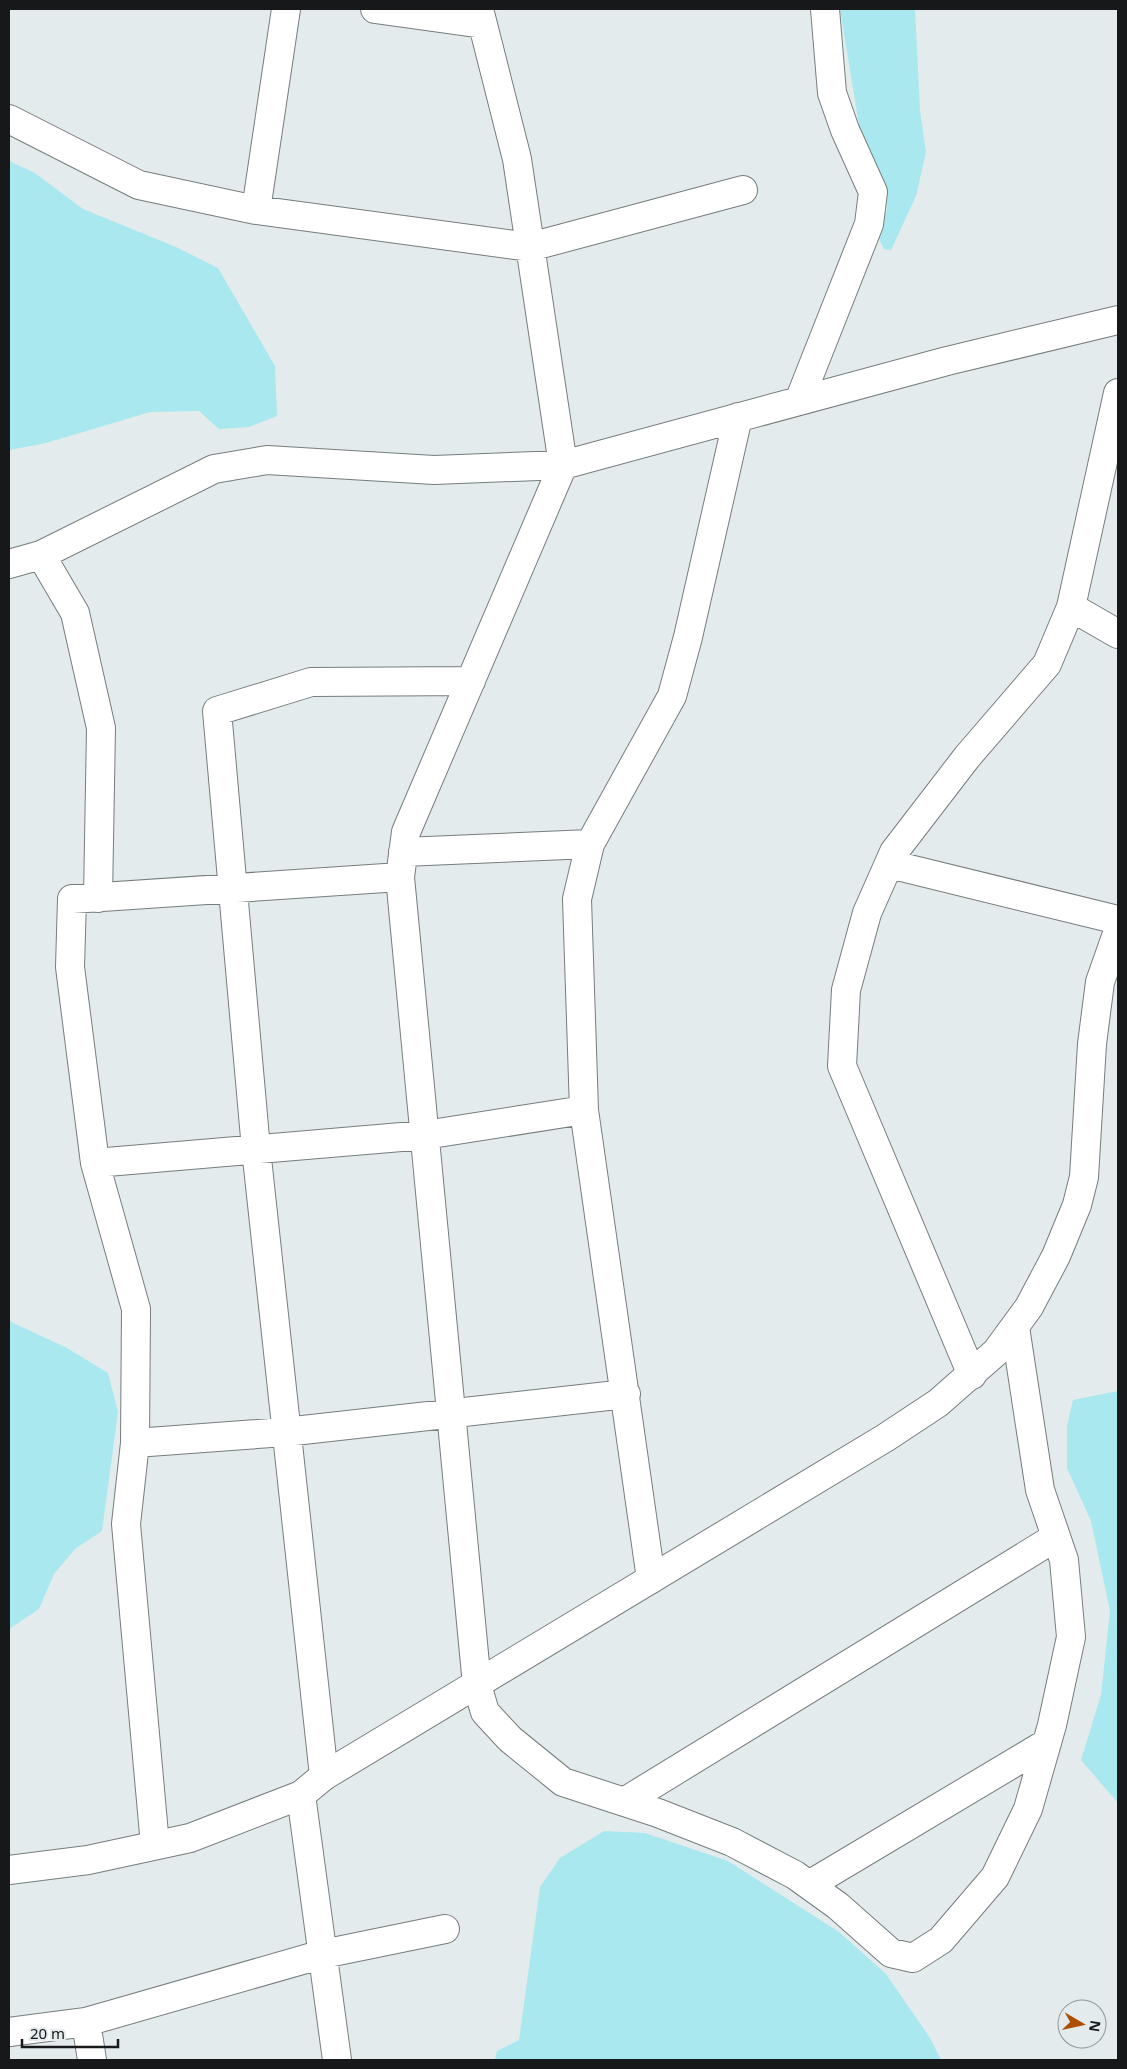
<svg xmlns="http://www.w3.org/2000/svg" width="1127" height="2069" font-family="'Noto Sans',sans-serif">
  <style>
    .green { fill: #a8e8ee }
    .lines { fill: none; stroke-linecap: round; stroke-linejoin: round }
    .street-casing { stroke: #767d7d; stroke-width: 30 }
    .secondary-casing { stroke: #767d7d; stroke-width: 30 }
    .street { stroke: #fff; stroke-width: 28 }
    .secondary { stroke: #fff; stroke-width: 28 }
  </style>
  <rect width="100%" height="100%" fill="#e4ebec"/>
  <path class="green" d="M840,9h75l5,101 6,42 -10,44 -25,54 -7,-1 -6,-12 9,-28 -5,-30 -21,-42z
    M9,161l26,12 48,36 93,38 42,21 57,98 2,50 -28,11 -30,2 -20,-18 -49,1 -104,31 -37,7z
    M9,1321l58,27 41,25 10,39 -16,119 -27,18 -21,25 -15,35 -30,20z
    M1118,1391v412l-37,-43 20,-65 9,-84 -19,-90 -24,-53v-42l6,-26z
    M604,1831l41,2 83,28 111,71 47,42 44,64 11,22h-446l2,-9 22,-11 21,-153 20,-29z"/>
  <g class="lines">
    <defs>
      <path id="street" d="M375,9l108,15
        M479,9l38,150 46,306 -157,367 -6,45 77,808 8,27 25,27 53,43 95,31 74,29 63,33 43,31 53,47 22,5 28,-18 54,-63 33,-68 24,-84 19,-88 -7,-77 -24,-70 -25,-163
        M9,119l130,66 117,25 274,37 213,-57
        M256,210l30,-201
        M799,401l70,-177 4,-32 -28,-62 -13,-37 -7,-84
        M41,555l34,58 26,115 -3,170
        M9,564l32,-9 173,-86 53,-9 167,10 129,-5 384,-104 171,-41
        M1071,607l47,27
        M403,852l187,-8
        M889,864l229,56
        M95,1163l330,-28 159,-25
        M972,1375l-130,-309 4,-76 21,-77 27,-61 73,-95 80,-93 24,-57 47,-214
        M135,1443l150,-11 341,-38
        M651,1579l-67,-469 -7,-211 13,-55 82,-148 16,-59 50,-220
        M324,1776l-68,-627 -39,-438 94,-29 160,-1
        M301,1795l36,265
        M624,1802l432,-265
        M155,1845l-29,-321 9,-81 1,-134 -41,-146 -25,-196 2,-68 328,-22
        M809,1885l238,-142
        M9,2032l77,-10
        M92,2060l-6,-38 237,-68 122,-25"/>
      <path id="secondary" d="M9,1870l79,-10 102,-22 111,-43 23,-19 561,-338 53,-35 58,-51 33,-45 27,-51 21,-51 7,-28 8,-133 8,-62 18,-51"/>
    </defs>
    <use href="#street" class="street-casing"/>
    <use href="#secondary" class="secondary-casing"/>
    <use href="#street" class="street"/>
    <use href="#secondary" class="secondary"/>
  </g>
  <rect width="1127" height="2069" fill="none" stroke="#161819" stroke-width="20"/>
  <g transform="translate(1082 2024) rotate(99)"><circle r="24" fill="#e4ebec" stroke="#929798"/>
  <path d="M0-4L9 19L0 12L-9 19Z" fill="#ad4e00"/>
  <text y="-8" font-size="14" font-weight="bold" text-anchor="middle" fill="#161819">N</text>
  </g>
  <path d="M22 2039v8h96v-8" fill="none" stroke="#161819" stroke-width="2.5"/>
  <text x="30" y="2039" font-size="15" fill="#161819" stroke="#e4ebec" stroke-width="4" paint-order="stroke">20 m</text>
</svg>
